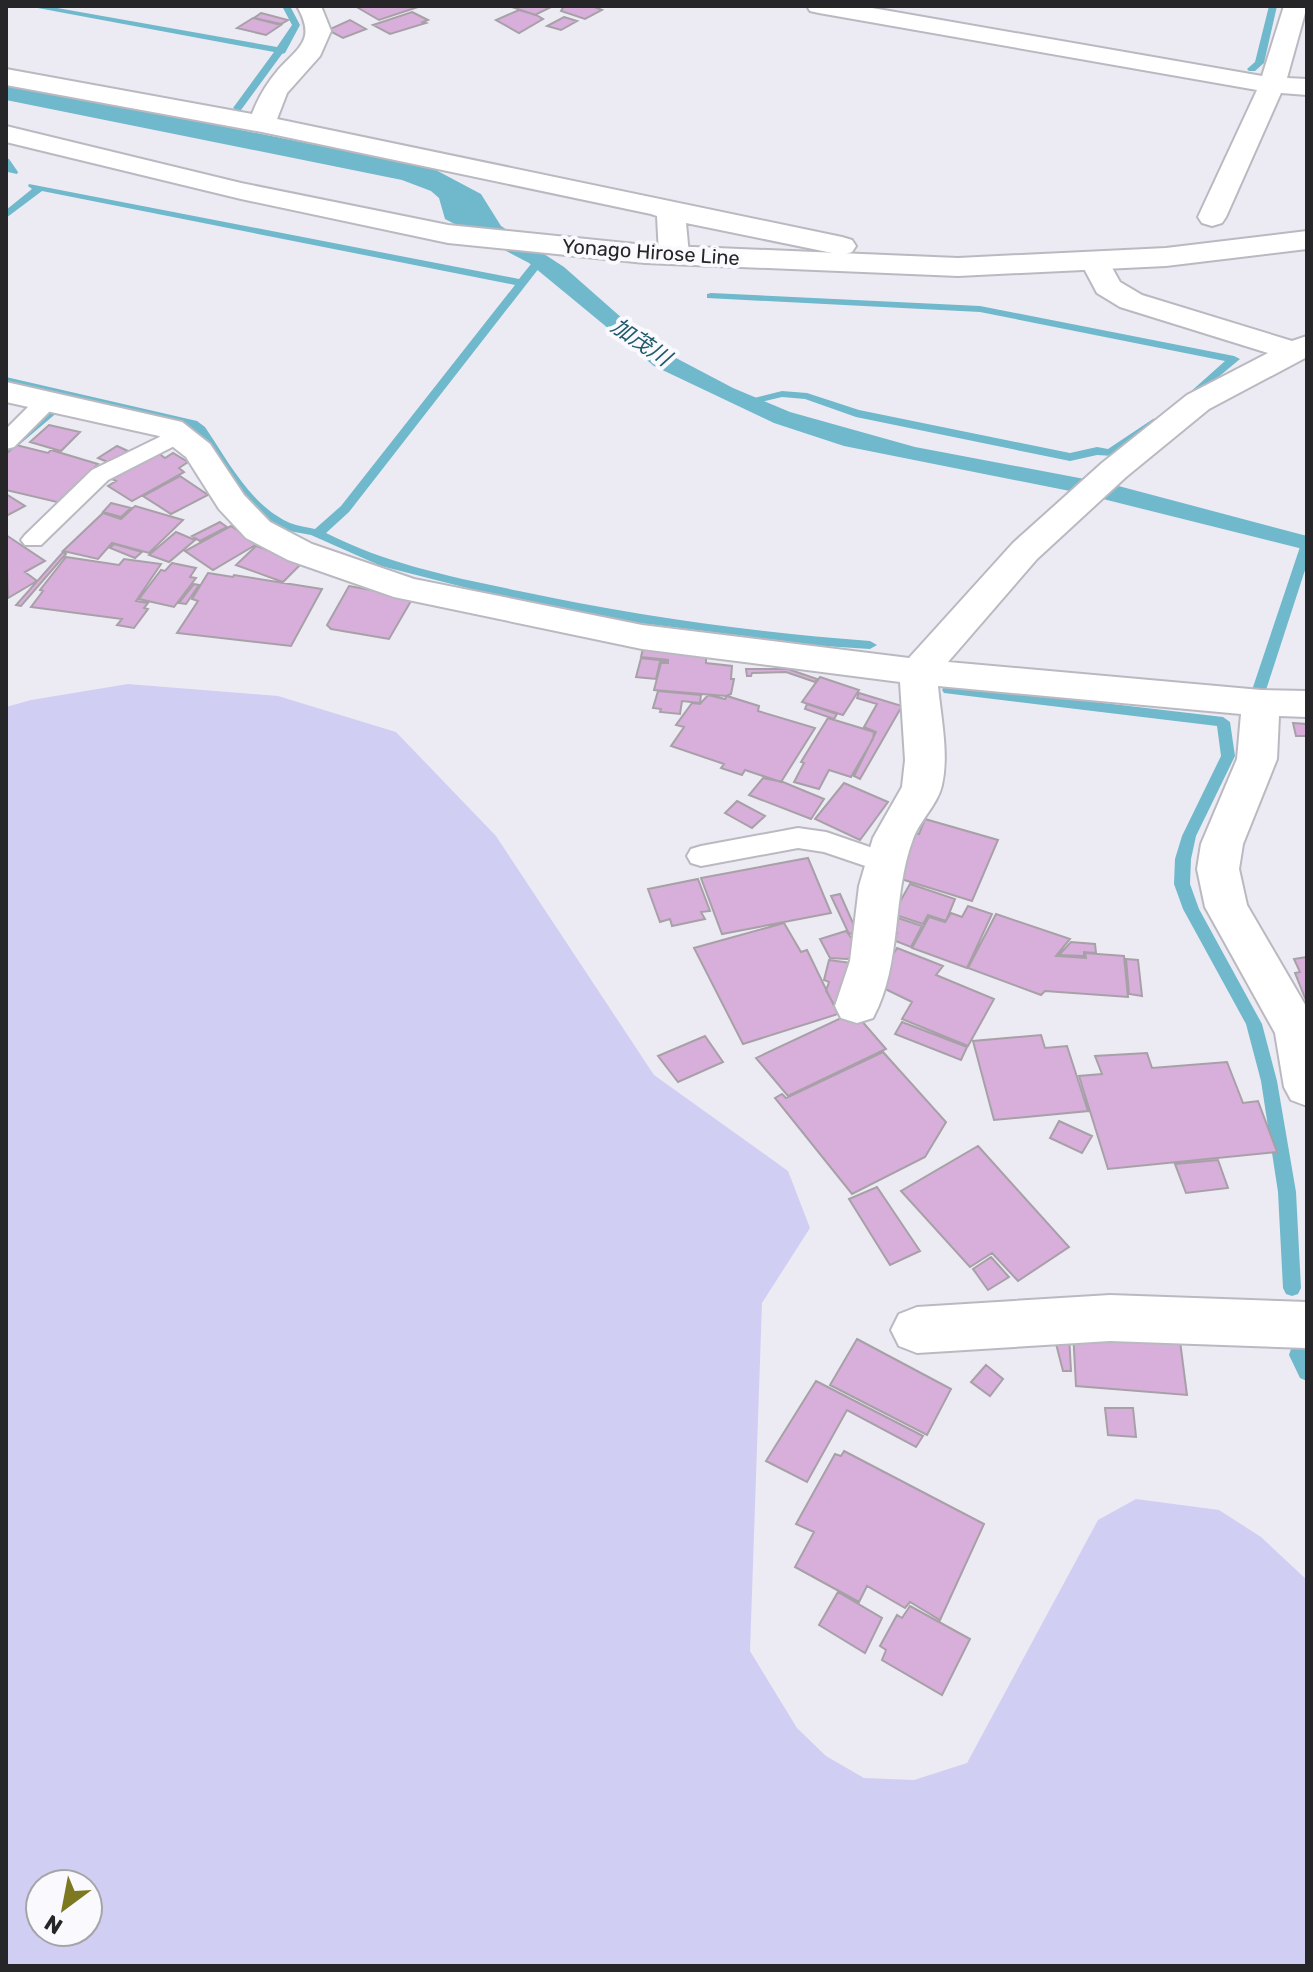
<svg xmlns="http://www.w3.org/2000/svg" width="1313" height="1972" font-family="Rubik,'Noto Sans JP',sans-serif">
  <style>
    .green { fill: #d1cef4; fill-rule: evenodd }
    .water { fill: #70b8cb }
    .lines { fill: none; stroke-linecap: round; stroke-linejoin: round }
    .stream { fill: #70b8cb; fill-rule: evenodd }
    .building { fill: #d8aedb; stroke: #a7a1a7; stroke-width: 2 }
    .lane-casing { stroke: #bab9c1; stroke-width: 4 }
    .street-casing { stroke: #bab9c1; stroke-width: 4 }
    .secondary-casing { stroke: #bab9c1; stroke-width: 4 }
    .lane { fill: #fff; fill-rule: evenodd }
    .street { fill: #fff; fill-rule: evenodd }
    .secondary { fill: #fff; fill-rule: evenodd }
    .labels { text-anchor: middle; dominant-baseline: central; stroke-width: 8; stroke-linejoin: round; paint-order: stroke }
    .far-street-label { font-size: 20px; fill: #262629; stroke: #f9f9fe }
    .far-water-label { font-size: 22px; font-style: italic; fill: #1e5a68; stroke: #f9f9fe }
  </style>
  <rect width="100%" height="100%" fill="#ecebf3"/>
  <path class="green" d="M128,684l150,12 118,36 100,104 158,239 134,96 22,57 -48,75 -12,348 47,77 29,28 38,22 50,2 53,-17 131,-243 38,-21 83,11 42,27 46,43v386h-1301v-1259l25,-7zM40,1884h48v48h-48z"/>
  <path class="water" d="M6,83l426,85 49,26 20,32 63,41 59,52 53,39 57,30 57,24 125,35 196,37 196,52v14l-232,-58 -231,-46 -70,-23 -120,-57 -125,-103 -84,-44 -6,-21 -8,-7 -29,-11 -396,-80z"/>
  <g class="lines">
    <path class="stream" d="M27,6h19l231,41 15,-22 -10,-19h8l10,19 -15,28 -3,1 -41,56 -3,1 -5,-3 41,-56z
      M1269,6h8l-13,57 -9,8h-6l-2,-2 8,-7z
      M6,158l3,1 9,13 -1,2 -9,-2z
      M29,184l490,95 16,-20h8v4l-194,249 -23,21c61,31 126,44 193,58 116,25 233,41 351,50l7,4 -7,4 -46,-3 -185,-23 -160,-32 -98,-25 -70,-31 -27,-5 -17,-10 -34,-35 -36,-52 -8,-6 -116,-28 -67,57v-10l56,-49 -56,-14v-6l191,44 8,6c23,34 46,79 85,96 8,3 17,4 25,6l26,-23 174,-221 -473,-94 -36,27v-8l26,-21 -4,-3z
      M711,293l269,13 254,50 6,3 -48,40 -4,-1v-4l37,-33 -245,-49 -273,-14v-4z
      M782,391l25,2 52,17 211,43 27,-6 11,2 45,-30 4,-1 6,4 -49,34 -17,-1 -27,6 -214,-44 -51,-18 -23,-2 -37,9 -6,-4z
      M1307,540v24l-41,126 -2,3h-10l-2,-3 49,-146z
      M949,685l274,32 7,5 5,34 -39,80 -5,23 -1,25 9,25 63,115 15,57 19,111 5,96 -3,6 -6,2 -6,-2 -3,-6 -5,-96 -17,-111 -15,-57 -63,-115 -9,-25 1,-25 7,-23 39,-80 -4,-30 -273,-33 -2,-3 2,-3z
      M1298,1346l7,3 2,4v28l-7,-3 -11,-23 2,-6z"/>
  </g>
  <path class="building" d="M355,6h66l-42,14z
    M509,6h44l-18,9z
    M592,6l10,4 -17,9 -24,-8 3,-5z
    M519,10l17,5 7,4 -24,14 -23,-13z
    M412,12l16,8 -5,2 3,1 -36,11 -17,-9z
    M261,13l27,7 -7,4 -27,-6z
    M564,17l13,4 -16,9 -14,-4z
    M253,18l28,7 -15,10 -29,-7z
    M350,20l16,9 -23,9 -15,-8z
    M49,425l31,7 -19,19 -31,-9z
    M16,445l32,8 3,-3 47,14 -37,39 -55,-13v-36z
    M117,446l11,5 -18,12 -12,-5z
    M157,452l8,6 8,-5 15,9 -9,6 5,4 -52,29 -24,-15 8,-5 -6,-3z
    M180,476l28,19 -37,19 -28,-18z
    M6,494l19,12 -19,10z
    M111,503l20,5 -10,9 -18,-5z
    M135,506l48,14 -34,33 -37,-10 -14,16 -35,-8 40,-38 18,6z
    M220,522l7,5 -27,14 -8,-5z
    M231,526l26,18 -44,26 -28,-19z
    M176,532l19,8 -26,22 -20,-7z
    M6,535l39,26 -20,11 12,9 -29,17z
    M114,544l28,8 -7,6 -25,-10z
    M256,546l47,16 -20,20 -47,-17z
    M63,552l3,2 -45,52 -5,-1z
    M66,557l53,8 5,-6 37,5 -25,37 12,2 -4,5 4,1 -14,19 -17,-3 5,-6 -91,-12 12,-16 -3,-1z
    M172,563l24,5 -6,9 6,1 -22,29 -35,-8 22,-29 4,1z
    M208,573l25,4 1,-2 88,14 -31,57 -114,-13 21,-32 -6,-2z
    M194,584l5,1 -13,19 -7,-1z
    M349,586l44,8v3l18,4 -22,38 -58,-10 -4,-4z
    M643,648l63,7v8l26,3 -1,13h3l-3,15 -5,2 -72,-6 7,-27h7v-3l-27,-3z
    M641,658l26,3 -7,1 -4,17 -20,-2z
    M746,669h42l29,10 -2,3 -29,-10 -34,1 -1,3h-4z
    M820,677l39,13 -16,25 -41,-13z
    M658,691l43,4 -1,8 -18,-2 -2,13 -20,-2 1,-3 -8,-1z
    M859,693l43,13 -42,73 -6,-3 22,-44 -12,-5 13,-23 -20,-6z
    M708,695l17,4 2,-3 32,10 -1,5 57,17 -34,54 -36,-12 -3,5 -21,-7 3,-4 -53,-18 13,-19 -8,-2 16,-22 8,1z
    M807,704l30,10 -3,5 -29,-10z
    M828,718l46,14 -1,7 -22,38 -22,-7 -10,19 -25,-7 10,-19 -3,-1z
    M1293,723l14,1v12h-11z
    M763,778l20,4 41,17 -13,20 -62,-24z
    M844,783l44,19 -28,38 -45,-21z
    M737,801l28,15 -13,12 -27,-15z
    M925,819l73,21 -26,61 -74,-23 17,-45 4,1z
    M808,858l23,55 -109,21 -21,-56z
    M698,879l12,32 -9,1 4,7 -33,7 -2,-7 -10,3 -12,-33z
    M910,884l45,15 -9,22 -18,-6 -5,9 -30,-10z
    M840,894l17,38 -8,2 -18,-38z
    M968,906l24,8 -25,54 -55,-20 17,-31 16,5 6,-9 11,4z
    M996,914l74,25 -14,17 30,2 -1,-5 39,3 4,41 -83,-6 -4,4 -73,-27z
    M895,917l27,9 -11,21 -18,-7 4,-7 -3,-2z
    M784,923l17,29 6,-2 31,64 -95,30 -49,-96z
    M846,931l17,22 -16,6 -17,-1 -10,-19z
    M1071,942l24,2 1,9 -12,-1v4l-25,-1z
    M897,948l46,18 -7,9 58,24 -26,47 -66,-27 10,-17 -37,-18z
    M1307,957v46l-12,-30 5,-1 -6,-13z
    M1126,959l12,1 4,36 -13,-2z
    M829,960l30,4 -20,49 -13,-22 3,-9 -5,-2z
    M854,1012l32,37 -98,47 -32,-38z
    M902,1022l65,25 -6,13 -66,-26z
    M1041,1035l4,13 22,-2 21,65 -94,9 -21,-79z
    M705,1036l18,26 -45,20 -20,-26z
    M883,1052l63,70 -21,35 -73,37 -77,-96 7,-4 4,4z
    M1147,1053l5,15 75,-6 16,41 15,-2 19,51 -169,17 -29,-93 23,-2 -7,-18z
    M1059,1121l33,15 -10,17 -32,-15z
    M978,1146l91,101 -51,34 -26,-28 -22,14 -69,-76z
    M1218,1160l10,28 -42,5 -11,-29z
    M877,1187l43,64 -30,14 -41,-66z
    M991,1257l18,20 -21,13 -15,-21z
    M1073,1331l107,10 7,54 -111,-9z
    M1053,1332l16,3 2,36h-8z
    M857,1339l94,50 -24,46 -97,-50z
    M986,1365l17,14 -13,17 -19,-14z
    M816,1381l107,55 -7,11 -69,-37 -40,72 -41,-21z
    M1105,1408h28l3,29 -28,-2z
    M844,1451l140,73 -44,96 -30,-18 -5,6 -38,-22 -8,16 -64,-35 19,-35 -18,-8 39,-70 6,2z
    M838,1592l44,26 -17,35 -46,-28z
    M910,1606l60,33 -28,56 -60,-35 4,-10 -6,-4 17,-31 5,3z"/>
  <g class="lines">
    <defs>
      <path id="lane" d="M47,394l11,7 -3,5 -41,41 -8,2v-20l33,-33z
        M178,428l11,7 -3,5 -78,40 -67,65h-16l-4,-5 4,-5 67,-65z
        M798,828l28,4 70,24 4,7 -4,7 -10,3 -62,-21 -26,-4 -97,18 -10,-3 -4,-7 4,-7 10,-3z"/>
      <path id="street" d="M297,6h24l10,25 -11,25 -33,37 -10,26 565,118 10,3 4,6 -4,6 -10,3 -156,-32 3,32 -5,6 -10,3 -10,-3 -5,-6 -2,-39 -6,-2 -389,-82 -256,-47v-16l246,45c6,-16 15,-31 26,-44 22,-24 38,-30 19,-64z
        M807,6h54l401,70 22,-70h23l-20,72 20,1v16l-26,-2 -55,124 -4,6 -10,3 -10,-3 -4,-6 59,-127 -438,-77 -9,-2z
        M1095,252l10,3 15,27 22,13 150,46 15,-5v21l-98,52 -83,68 -89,82 -89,103 313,28 46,1v26l-28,-1 -2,43 -34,85 -4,25 8,36 60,103v98l-16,-6 -7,-13 -9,-54 -70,-126 -8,-38 4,-25 36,-85 4,-45 -303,-28c3,32 11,68 4,99 -4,19 -22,35 -29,54 -22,59 -10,123 -40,179l-16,5 -16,-5 -6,-12 15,-45 9,-75 14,-48 29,-51 3,-27 -5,-78 -258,-33 -248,-52 -106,-37 -42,-22 -27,-29 -33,-52 -27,-21 -153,-34v-20l176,40 28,22 34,51 26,27 42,22 102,35 228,46 267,33 104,-115 89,-80 85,-68 81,-42 -148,-46 -23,-14 -17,-32 5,-6z
        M1110,1295l197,7v46l-197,-7 -193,12 -18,-7 -8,-16 8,-16 18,-7z"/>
      <path id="secondary" d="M6,126l235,57 207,42 197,20 313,13 208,-10 141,-17v18l-141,17 -208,10 -313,-13 -197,-20 -207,-44 -235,-57z"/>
    </defs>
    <use href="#lane" class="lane-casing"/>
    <use href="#street" class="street-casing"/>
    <use href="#secondary" class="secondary-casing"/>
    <use href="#lane" class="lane"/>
    <use href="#street" class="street"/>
    <use href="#secondary" class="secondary"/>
  </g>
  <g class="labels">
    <g class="far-street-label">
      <text transform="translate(651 252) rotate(4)">Yonago Hirose Line</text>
    </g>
    <g class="far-water-label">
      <text transform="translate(641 342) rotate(34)">加茂川</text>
    </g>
  </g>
  <rect width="1313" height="1972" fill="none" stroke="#262629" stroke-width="16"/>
  <g transform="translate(64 1908) rotate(212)"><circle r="38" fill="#f9f9fe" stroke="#a5a5a9" stroke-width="2"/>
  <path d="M0-6L14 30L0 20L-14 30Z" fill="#7d7920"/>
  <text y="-12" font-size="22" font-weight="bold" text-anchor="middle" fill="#262629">N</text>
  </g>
</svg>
